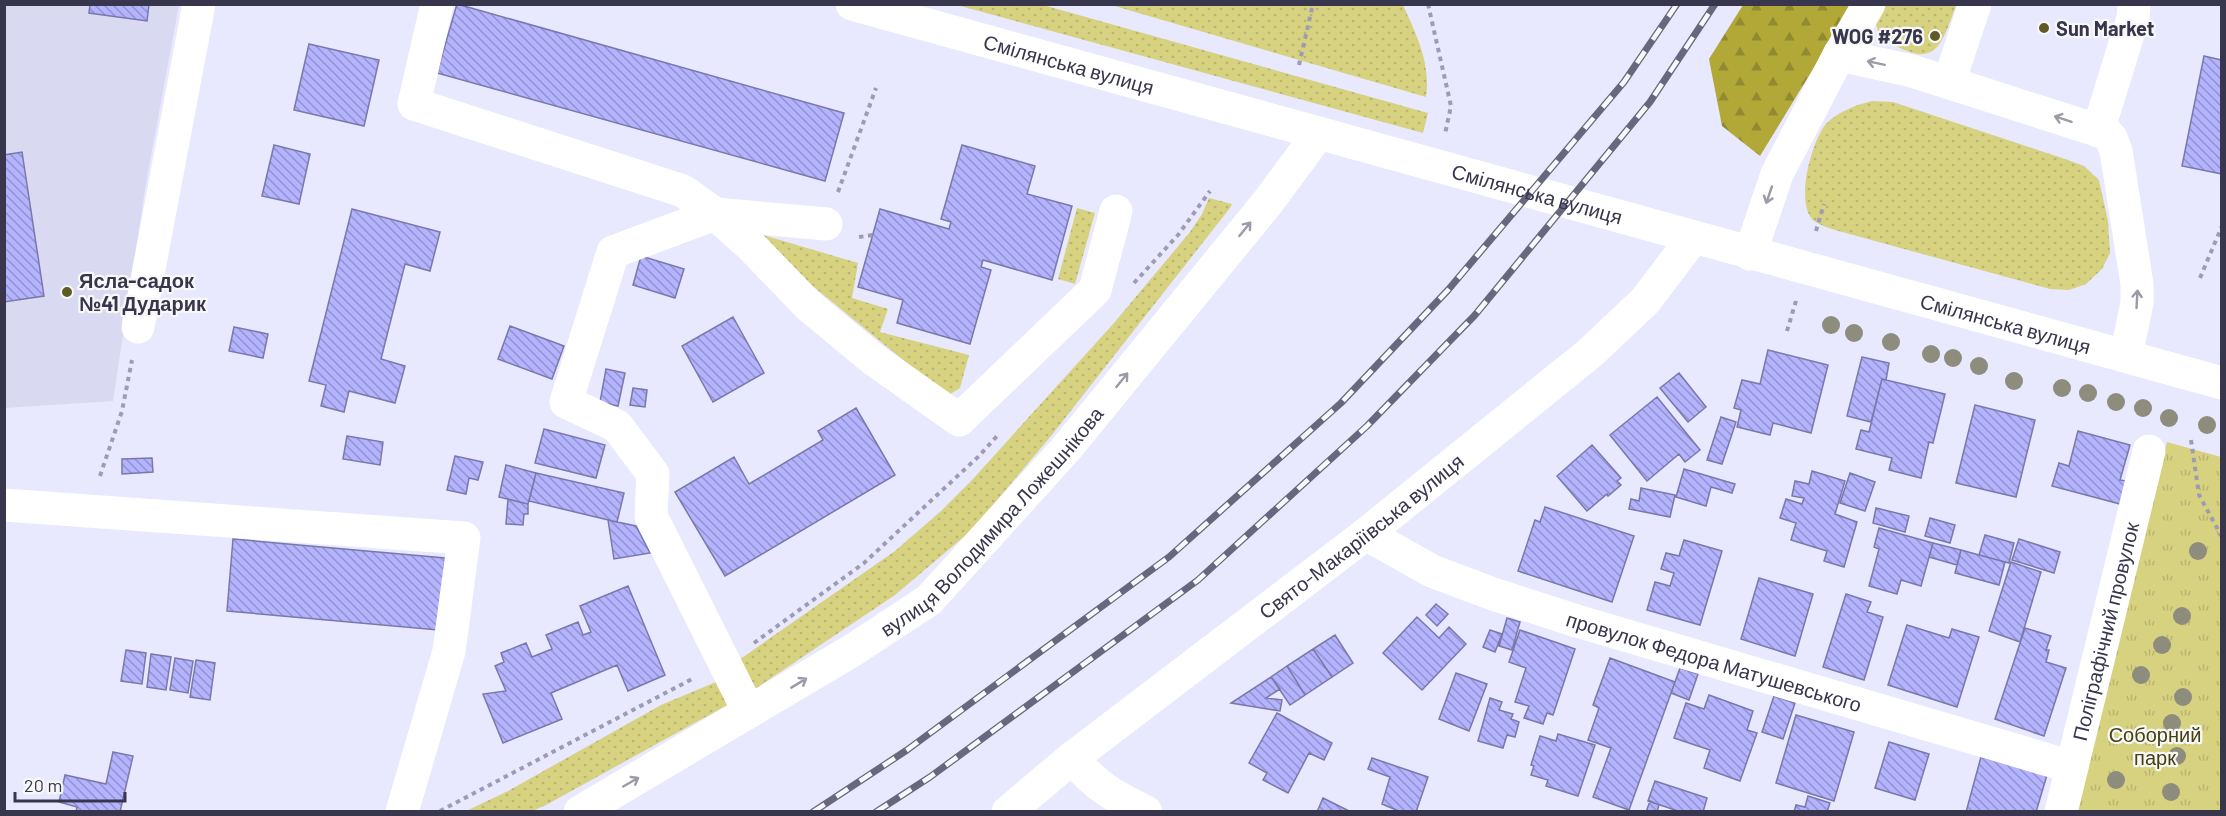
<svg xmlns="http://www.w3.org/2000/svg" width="2226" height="816" font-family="Barlow,sans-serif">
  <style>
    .built { fill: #d9d9f2 }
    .grass { fill: url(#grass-dots) }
    .forest { fill: url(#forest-firs) }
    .park { fill: url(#park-tufts) }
    .building { fill: url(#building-back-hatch); stroke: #7978a9; stroke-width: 1.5 }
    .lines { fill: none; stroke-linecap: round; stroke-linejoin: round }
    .path { stroke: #9d9cb3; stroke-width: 4; stroke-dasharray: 4.5 4.5; stroke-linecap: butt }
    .minor { stroke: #fff; stroke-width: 33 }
    .major { stroke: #fff; stroke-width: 33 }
    .rail-casing { stroke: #67677d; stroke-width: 7 }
    .rail { stroke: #f8f8f8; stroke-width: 4.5; stroke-dasharray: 14; stroke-linecap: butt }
    .tree { fill: #8e8c7d }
    .oneway { stroke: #9b9aa6 }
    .poi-dot { fill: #5f5b27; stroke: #f8f8f8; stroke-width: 2 }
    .labels { text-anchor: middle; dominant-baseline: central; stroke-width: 4.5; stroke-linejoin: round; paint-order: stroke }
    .poi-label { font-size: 20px; font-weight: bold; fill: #37364c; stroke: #f8f8f8; text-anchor: start }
    .street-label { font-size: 20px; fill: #37364c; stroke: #f8f8f8 }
    .park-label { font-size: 20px; fill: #454113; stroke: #f8f8f8 }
  </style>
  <defs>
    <pattern id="grass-dots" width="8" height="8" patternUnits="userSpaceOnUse" patternTransform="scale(1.5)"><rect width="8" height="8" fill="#d7d280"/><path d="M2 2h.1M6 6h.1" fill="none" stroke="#b9b570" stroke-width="1.8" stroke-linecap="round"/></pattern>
    <pattern id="forest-firs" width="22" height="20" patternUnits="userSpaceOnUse" patternTransform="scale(1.5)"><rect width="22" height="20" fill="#b1a837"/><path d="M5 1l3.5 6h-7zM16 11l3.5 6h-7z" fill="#918a31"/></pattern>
    <pattern id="park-tufts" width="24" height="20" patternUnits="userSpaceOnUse" patternTransform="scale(1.5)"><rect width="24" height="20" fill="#d7d280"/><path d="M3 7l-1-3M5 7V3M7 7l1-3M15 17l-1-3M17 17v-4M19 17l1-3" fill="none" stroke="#b9b570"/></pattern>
    <pattern id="building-back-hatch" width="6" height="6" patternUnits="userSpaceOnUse" patternTransform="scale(1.5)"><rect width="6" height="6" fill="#b4b3fe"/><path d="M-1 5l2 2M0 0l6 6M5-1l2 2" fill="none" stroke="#9392d0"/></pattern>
  </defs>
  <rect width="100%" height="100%" fill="#e8e8ff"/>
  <path class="built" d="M5,5h174l-33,178 -33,218 -108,7z"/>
  <path class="grass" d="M957,5h86l385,108 -5,20z
    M1111,5h292c13,29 28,58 23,92z
    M1886,5h70c-17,50 -24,64 -76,32l-4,-13z
    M1872,101l21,1 172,57 19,7 15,14 9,41 2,32 -8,16 -16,15 -17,6 -19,-1 -215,-59c-7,-2 -15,-5 -21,-9 -20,-17 -2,-81 12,-97 11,-12 30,-19 46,-23z
    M1209,198l23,6 -2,4 -179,228 -78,93 -78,66 -143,96 -16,-29 159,-111 46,-40 31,-31 142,-157 76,-91 12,-18z
    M1077,208l18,5 -20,71 -17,-5z
    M763,235l95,28 -6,35 36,11 -8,23 89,23 -9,33 -13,8 -188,-154z
    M716,682l13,22 -183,101 -14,6 -68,1 44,-21 153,-86z"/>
  <path class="forest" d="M1743,5h109l-92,151 -38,-30 -13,-67z"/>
  <path class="park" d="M2167,442l54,15v354l-151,1z"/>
  <path class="building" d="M90,4h59l-2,17 -58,-8z
    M457,4l387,109 -19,68 -388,-108z
    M309,44l70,16 -15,66 -70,-16z
    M2204,56l18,4v114l-40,-8z
    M274,145l36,9 -11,50 -37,-8z
    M962,145l73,21 -8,28 45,12 -20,74 -69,-20 -2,7 10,3 -21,74 -73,-21 6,-23 -45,-13 22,-78 69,20 2,-7 -10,-3z
    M22,152l22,144 -40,6v-147z
    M352,209l88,23 -10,39 -25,-7 -24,95 24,7 -10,37 -46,-12 -5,21 -23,-6 5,-21 -17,-4z
    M641,256l43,13 -9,29 -42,-13z
    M733,317l31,56 -51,29 -31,-56z
    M510,326l54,20 -12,33 -54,-20z
    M234,327l34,7 -5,24 -34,-7z
    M1768,350l60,15 -17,68 -38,-10 -3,12 -33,-8 4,-17 -7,-2 8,-28 18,4z
    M1862,357l27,6 -3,17 -4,-1 -11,43 -24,-6z
    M606,369l19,4 -7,33 -18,-4z
    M1679,373l27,34 -18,15 -28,-34z
    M1882,379l63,15 -12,49 -4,-1 -8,36 -32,-8 3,-12 -36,-9 5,-19 8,2z
    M633,388l14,2 -2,17 -15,-2z
    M1657,397l43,53 -15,12 -6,-8 -32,27 -37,-46z
    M1975,405l60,15 -19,77 -60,-14z
    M856,408l39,67 -170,101 -50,-84 59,-35 15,27 74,-44 -5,-9z
    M1721,417l15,5 -14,42 -15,-4z
    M544,429l61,16 -9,33 -61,-15z
    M2078,431l52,14 -10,35 6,1 -6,23 -68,-18 7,-23 10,3z
    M347,436l36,6 -3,23 -37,-6z
    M1592,445l29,33 -4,3 4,4 -13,11 -1,-2 -20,17 -30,-35z
    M455,456l28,6 -5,18 -9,-2 -3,16 -19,-4z
    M152,458l1,14 -31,2v-15z
    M506,465l30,8 -8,31 -29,-7z
    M1684,469l51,15 -3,9 -21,-6 -5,19 -30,-9z
    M1812,471l33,10 -10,33 22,8 -13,45 -20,-6 3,-10 -36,-11 5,-17 -16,-5 6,-19 16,5 2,-6 -12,-2 3,-15 14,3z
    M536,473l88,20 -7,29 -88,-21z
    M1850,473l25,9 -10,29 -25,-8z
    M1641,488l34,7 -5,22 -41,-8 2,-10 8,2z
    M508,499l20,5v10h-4l-1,11 -17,-1z
    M1545,507l89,29 -22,66 -94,-31 17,-51 5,2z
    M1876,508l33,8 -4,16 -32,-9z
    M1930,518l25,7 -5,18 -25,-7z
    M608,520l28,6 14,27 -36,6z
    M1879,528l54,15 -12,43 -20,-6 -4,14 -28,-8 10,-37 -5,-2z
    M1985,535l29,8 -5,20 -30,-8z
    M233,539l212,19 -7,72 -211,-19z
    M2019,539l41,13 -6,21 -42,-13z
    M1684,540l38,11 -22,74 -53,-15 8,-28 15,4 4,-13 -13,-4 5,-16 13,3z
    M1933,543l28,7 -4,15 -28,-8z
    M1961,550l44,12 -6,23 -44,-12z
    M2011,562l30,10 -21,70 -31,-11z
    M1759,578l54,16 -18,62 -54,-17z
    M628,586l37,89 -37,16 -11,-26 -66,28 11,26 -59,24 -20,-49 23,-3 -11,-25 9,-4 -3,-9 25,-10 6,14 20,-8 -6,-14 32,-13 5,13 8,-3 -11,-26z
    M1846,594l25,8 -4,10 16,5 -19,63 -41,-13z
    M1436,604l12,10 -11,12 -11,-11z
    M1417,617l22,21 10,-11 17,17 -44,46 -39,-37z
    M1507,618l13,4 -8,28 -13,-4z
    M1907,625l42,13 3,-9 27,8 -22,70 -69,-22z
    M2025,628l26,8 -5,14h3l-3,12 20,6 -22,68 -49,-17z
    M1490,630l12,4 -7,18 -12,-5z
    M1520,630l55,19 -22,66 -6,-2 -4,11 -19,-6 5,-12 -14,-4 11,-34 -17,-6z
    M1335,635l18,28 -21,14 -19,-28z
    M1313,649l19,28 -27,18 -18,-29z
    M126,650l20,3 -4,31 -21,-3z
    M151,654l20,3 -5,33 -19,-3z
    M175,658l18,3 -5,32 -18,-3z
    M1610,658l65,24 -46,128 -36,-13 18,-49 -23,-8 11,-32 -6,-3z
    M196,660l19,3 -5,37 -20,-3z
    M1287,666l18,29 -15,10 -19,-28z
    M1680,668l18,6 -9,26 -18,-7z
    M1456,673l31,11 -18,47 -30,-12z
    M1271,677l9,12 -14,9 16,2 -2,11 -49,-8z
    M1709,695l44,16 -6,19 10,3 -17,48 -36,-13 6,-18 -36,-12 12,-35 18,6z
    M1774,696l21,7 -12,36 -21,-7z
    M1490,698l12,4 -3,8 14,4 -2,5 8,3 -4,15 -8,-2 -4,13 -25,-7z
    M1277,713l55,30 -8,17 -15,-7 -21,40 -25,-13 4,-7 -18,-10z
    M1796,715l58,17 -20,69 -58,-18z
    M1558,734l37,11 -17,51 -32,-10 2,-6 -17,-5 3,-9 -3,-1 9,-29 16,5z
    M1889,742l40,12 -14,46 -40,-12z
    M113,752l20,4 -13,56h-44l1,-5 -18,-5 6,-27 41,9z
    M1981,757l66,18 -11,37h-70z
    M1372,758l56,19 -12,35h-15l-19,-8 8,-27 -22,-8z
    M1655,781l52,17 -4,14h-22l-33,-11z
    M1808,796l22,7 -3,9h-33l2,-7 9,2z
    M1323,798l28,14h-34z
    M1650,801l9,4 -2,7h-11z"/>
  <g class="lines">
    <path class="path" d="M1428,4l23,102 -6,28
      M1299,65l14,-61
      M838,192l38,-104
      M1816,231l8,-27
      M859,237l14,-2
      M2200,278l22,-52
      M1134,283l44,-48 32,-44
      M1787,331l9,-30
      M2191,440l8,55 23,42
      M100,476l22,-65 10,-51
      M754,643l110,-80 115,-107 18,-20
      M440,811l254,-133"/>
    <g class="minor">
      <path d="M437,4l-23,100 269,87 32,23 111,10"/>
      <path d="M1839,55l30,-51"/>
      <path d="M1949,82l26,-78"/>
      <path d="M2098,131l35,-113 1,-14"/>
      <path d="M1750,254l27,-80 62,-119 73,16 194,62 5,5 5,13 21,133v19l-11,53"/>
      <path d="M138,327l61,-323"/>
      <path d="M4,505l460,33 -15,113 -47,161"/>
      <path id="s1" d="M1366,534l66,37 61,23 84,27 495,146"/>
      <path d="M749,712l-98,-196 2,-42 -36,-48 -51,-24 47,-150 102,-38 36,32 58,60 64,53 86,61 136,-130 21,-79"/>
      <path d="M1072,758c25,29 40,37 74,54"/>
      <path id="s2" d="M580,812l273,-162 76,-50 136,-150 203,-248 51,-69"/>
      <path id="s3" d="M1008,812l64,-54 294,-224 224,-181 55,-52 48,-63"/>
      <path id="s4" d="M2061,812l88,-361"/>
    </g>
    <path class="major" id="s5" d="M852,4l1370,379"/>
    <defs>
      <path id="rail" d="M813,812l94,-62 262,-193 172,-154 107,-113 176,-208 53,-78
        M876,812l54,-35 268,-197 169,-154 108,-111 175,-213 65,-98"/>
    </defs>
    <use href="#rail" class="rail-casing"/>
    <use href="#rail" class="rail"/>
  </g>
  <g class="tree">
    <circle cx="1831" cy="325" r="9"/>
    <circle cx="1854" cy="333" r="9"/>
    <circle cx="1891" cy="342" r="9"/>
    <circle cx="1931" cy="354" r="9"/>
    <circle cx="1953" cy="358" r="9"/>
    <circle cx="1979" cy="366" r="9"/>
    <circle cx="2014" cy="381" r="9"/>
    <circle cx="2062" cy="388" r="9"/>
    <circle cx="2088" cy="393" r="9"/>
    <circle cx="2116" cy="402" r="9"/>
    <circle cx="2143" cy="408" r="9"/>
    <circle cx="2169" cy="418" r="9"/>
    <circle cx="2207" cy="425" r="9"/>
    <circle cx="2198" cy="551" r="9"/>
    <circle cx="2182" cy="616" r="9"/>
    <circle cx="2162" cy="645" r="9"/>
    <circle cx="2141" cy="675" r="9"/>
    <circle cx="2183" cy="697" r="9"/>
    <circle cx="2172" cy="723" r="9"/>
    <circle cx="2177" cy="756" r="9"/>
    <circle cx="2116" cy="780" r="9"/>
    <circle cx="2171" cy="792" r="9"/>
  </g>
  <defs><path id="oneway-shaft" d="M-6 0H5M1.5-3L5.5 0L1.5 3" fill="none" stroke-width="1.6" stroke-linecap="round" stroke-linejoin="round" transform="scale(1.5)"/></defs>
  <g class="oneway">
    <use href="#oneway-shaft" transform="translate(1876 63) rotate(-168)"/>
    <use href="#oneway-shaft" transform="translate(2063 119) rotate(-162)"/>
    <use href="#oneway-shaft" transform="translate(1769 195) rotate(109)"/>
    <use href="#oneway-shaft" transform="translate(1245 229) rotate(-51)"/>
    <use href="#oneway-shaft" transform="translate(2137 299) rotate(-87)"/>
    <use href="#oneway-shaft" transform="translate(1122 380) rotate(-51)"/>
    <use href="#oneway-shaft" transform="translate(799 683) rotate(-31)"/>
    <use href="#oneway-shaft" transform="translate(631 782) rotate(-30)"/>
  </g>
  <g class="poi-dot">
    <circle cx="2044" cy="28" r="6"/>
    <circle cx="1935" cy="36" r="6"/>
    <circle cx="67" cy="292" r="6"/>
  </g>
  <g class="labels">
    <g class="poi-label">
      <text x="2056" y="28">Sun Market</text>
      <text x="1923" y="36" text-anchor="end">WOG #276</text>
      <text x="79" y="280">Ясла-садок<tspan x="79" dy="23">№41 Дударик</tspan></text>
    </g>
    <g class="street-label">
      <text stroke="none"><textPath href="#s5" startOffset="225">Смілянська вулиця</textPath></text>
      <text stroke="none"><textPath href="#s5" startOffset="711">Смілянська вулиця</textPath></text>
      <text stroke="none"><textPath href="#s5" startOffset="1197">Смілянська вулиця</textPath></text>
      <text stroke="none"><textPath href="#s2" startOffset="508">вулиця Володимира Ложешнікова</textPath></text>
      <text stroke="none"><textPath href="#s3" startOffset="448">Свято-Макаріївська вулиця</textPath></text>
      <text stroke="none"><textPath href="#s4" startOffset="186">Поліграфічний провулок</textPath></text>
      <text stroke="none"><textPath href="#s1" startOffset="372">провулок Федора Матушевського</textPath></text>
    </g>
    <g class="park-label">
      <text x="2155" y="734">Соборний<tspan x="2155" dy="23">парк</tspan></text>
    </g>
  </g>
  <rect width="2226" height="816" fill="none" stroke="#37364c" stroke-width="12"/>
  <path d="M15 792v9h110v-9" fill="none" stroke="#37364c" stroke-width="3"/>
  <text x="24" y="792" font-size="18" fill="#37364c" stroke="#f8f8f8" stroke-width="4.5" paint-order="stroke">20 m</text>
</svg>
